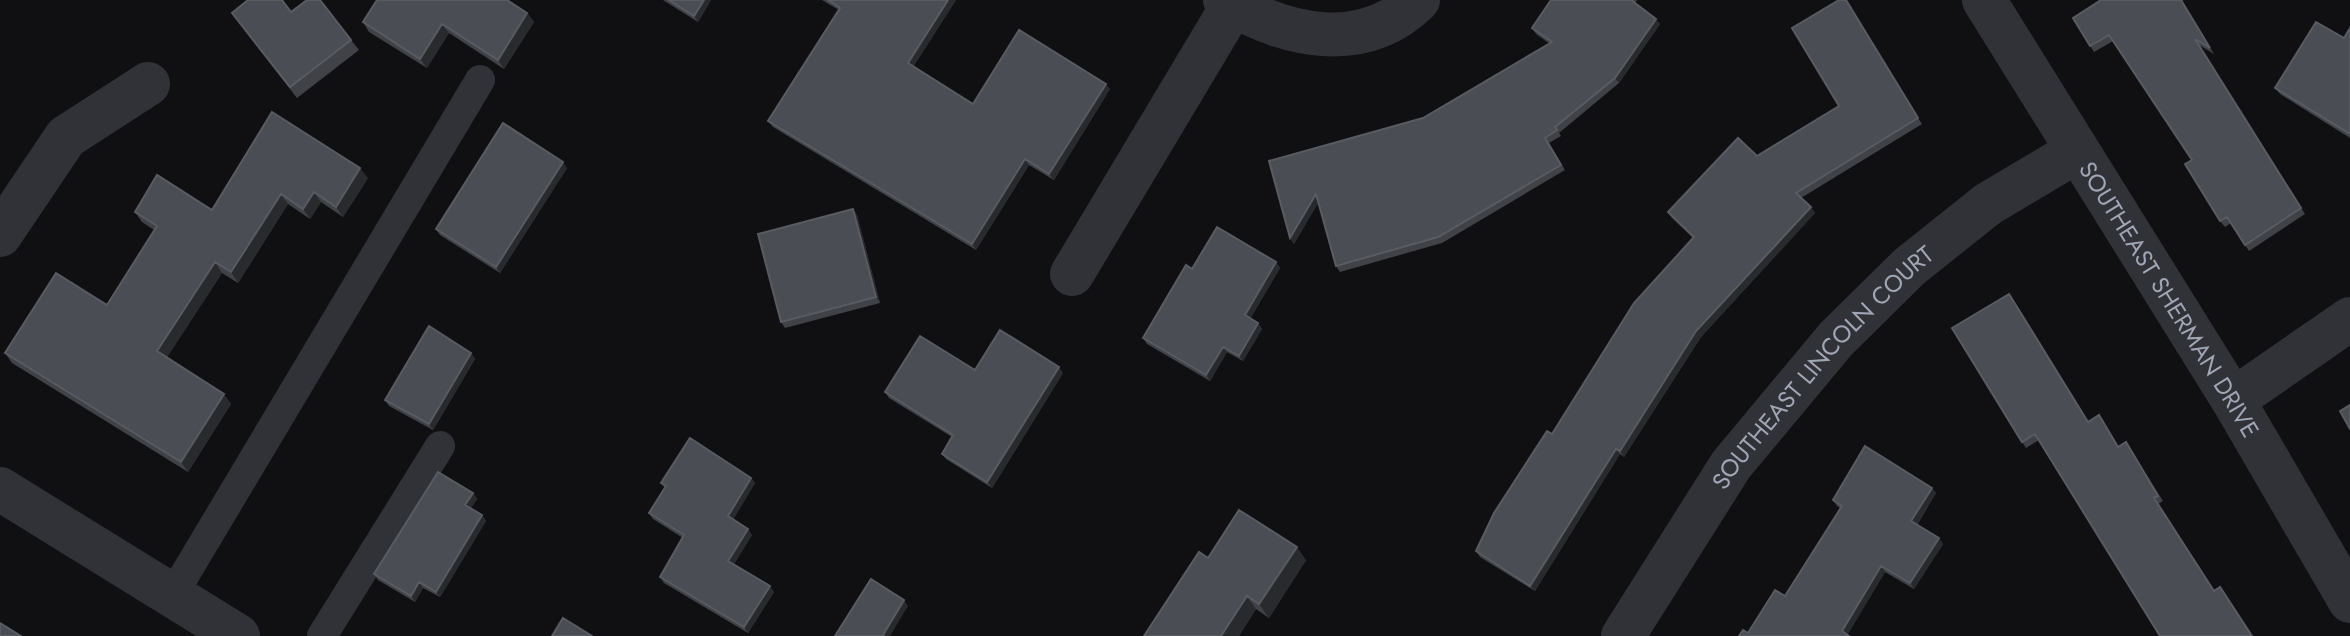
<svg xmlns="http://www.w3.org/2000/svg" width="2350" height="636" font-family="Jost,sans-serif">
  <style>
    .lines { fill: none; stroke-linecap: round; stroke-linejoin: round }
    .service { stroke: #313237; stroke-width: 30 }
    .minor { stroke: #313237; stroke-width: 44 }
    .wall { fill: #414248 }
    .shaded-wall { fill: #292a2e }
    .building { fill: #4b4d54; stroke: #595b63; stroke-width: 2 }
    .labels { text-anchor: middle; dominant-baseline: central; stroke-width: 6; stroke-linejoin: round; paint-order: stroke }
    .street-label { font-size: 24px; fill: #a0a6b4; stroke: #0b0b0d }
  </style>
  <rect width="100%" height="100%" fill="#101012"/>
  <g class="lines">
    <path class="service" d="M172,596l308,-516
      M322,636l118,-190"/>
    <g class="minor">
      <path d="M1225,0c61,37 138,54 193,0"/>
      <path id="s1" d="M1984,0l249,400 117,201"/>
      <path d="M0,235l66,-98 82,-53"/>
      <path d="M1072,274l161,-269"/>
      <path d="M2233,400l117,-81"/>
      <path d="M0,489l238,147"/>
      <path id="s2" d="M1623,636l108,-171 105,-126 73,-72 79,-63 89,-53"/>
    </g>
  </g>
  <path class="wall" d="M663,0h48l-13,22z
    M822,0h134l-43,67 60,37 137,-15 -56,91 -25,-15 -53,85 -203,-123 -5,-6 71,-111z
    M1551,0h86l-2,3 25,21 -41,59 -60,50 2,3 -12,7 16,27 -123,73 -102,29 -4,-6 -18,-63 -24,41 -4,-6 -21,-77 154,-43 127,-74 -14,-10 -4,-6z
    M1839,0l83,124 -121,74 14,15 -114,124 -77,120 -4,-3 -85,137 -55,-34 -4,-6 76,-117 141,-196 -21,-20 -4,-6 171,-106z
    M2101,0h83l-2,1 32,53 -15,-9 106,169 -56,37 -18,-28 -6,4 -5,-6 -28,-61 -79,-119 -19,11 -21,-34z
    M291,12l60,28 8,10 -62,48 -58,-75z
    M527,13l7,9 -30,47 -55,-36 -22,35 -58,-36 -6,-10z
    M2350,28v110l-70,-44 -5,-6 69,-50z
    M567,168l-67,105 -60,-38 -4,-6z
    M368,178l-25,39 -22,-15 -11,17 -22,-15 -50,79 -16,-10 -55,84 64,47 -43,68 -176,-109 -7,-10 102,-48 47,-75 -12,-8 -7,-10 77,-2z
    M853,209l4,6 23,88 -95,25 -4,-6z
    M1276,262l4,6 -30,51 8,4 4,6 -19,32 -16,-9 -17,29 -63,-37 -4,-6 49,-69z
    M1952,328l137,94 30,25 7,-5 37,59 -5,3 56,87 38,45 -213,-196 -13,8z
    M471,353l4,6 -42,71 -44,-24 -4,-6z
    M975,370l88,3 -71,115 -46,-29 -4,-5 10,-17 -63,-39 -4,-6z
    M751,478l4,5 -22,36 19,16 -18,29 40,28 -26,41 -84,-50 -4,-6 23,-39 -30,-19 -4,-6 16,-25 -4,-5z
    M1932,488l4,5 -19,32 26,19 -29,45 -29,-17 -38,63 -108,1 9,-3 37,-37 55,-88 -3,-2 -4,-6z
    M473,493l4,6 -6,9 11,7 4,6 -46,76 -17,-9 -8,14 -37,-22 -4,-6z
    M1208,558l98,2 -37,58 -13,-9 -17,27h-95z"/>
  <path class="shaded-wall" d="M704,0h7l-13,22 -4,-6z
    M948,0h8l-44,69 -4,-6z
    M527,13l7,9 -30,47 -6,-9z
    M1656,19l4,5 -41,59 -4,-5z
    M442,24l7,9 -22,35 -7,-9z
    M1106,84l4,5 -56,91 -5,-6z
    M1025,159l4,6 -53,85 -4,-6z
    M563,162l4,6 -67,105 -4,-6z
    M360,168l8,10 -25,39 -7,-10z
    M314,192l7,10 -11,17 -7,-10z
    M281,194l7,10 -50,79 -7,-11z
    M1316,194l4,6 -26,44 -4,-6z
    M1811,207l4,6 -114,124 -77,120 -4,-6 76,-120z
    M853,209l4,6 23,88 -4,-6z
    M215,262l7,11 -58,89 -7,-11z
    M1276,262l4,6 -31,53 -4,-6z
    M1258,323l4,6 -19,32 -4,-5z
    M1223,347l4,5 -17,29 -4,-6z
    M471,353l4,6 -42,71 -4,-6z
    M1059,367l4,6 -71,115 -5,-6z
    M224,394l7,10 -43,68 -7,-10z
    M1616,449l4,5 -85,137 -5,-5z
    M751,478l4,5 -23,39 -4,-6z
    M1932,488l4,5 -21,34 -4,-6z
    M473,493l4,6 -8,12 -4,-6z
    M482,515l4,6 -46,76 -4,-5z
    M748,529l4,6 -20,32 -4,-6z
    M1939,538l4,6 -29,45 -4,-6z
    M1297,547l9,13 -37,58 -10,-14z
    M1881,566l4,6 -38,64 -5,-5z
    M419,582l4,6 -8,14 -4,-6z
    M770,586l4,6 -26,41 -4,-6z
    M1247,596l9,13 -17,27h-18z
    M904,600l4,6 -18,30h-6l-1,-1z"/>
  <path class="building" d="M248,0h34l9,12 16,-12h13l31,40 -61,47 -58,-74z
    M377,0h130l20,13 -29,47 -56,-36 -22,35 -57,-37z
    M669,0h35l-10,16z
    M828,0h120l-40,63 65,41 46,-74 87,54 -57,90 -24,-15 -53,85 -204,-123 72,-113z
    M1551,0h80l25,19 -41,59 -60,49 2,3 -12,8 16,27 -123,72 -102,29 -20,-72 -26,44 -21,-77 154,-43 129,-76 -20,-14z
    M1839,0h7l72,118 -122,75 15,14 -115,124 -76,120 -4,-2 -86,137 -54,-35 18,-38 53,-82 5,3 82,-131 60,-66 -26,-25 70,-74 19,18 82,-50 -47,-78z
    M2101,0h80l29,48 -15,-9 106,169 -56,37 -18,-28 -7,4 -35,-57 7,-4 -83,-125 -19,11 -17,-28z
    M2316,22l28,16 6,-10v106l-75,-46z
    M272,112l88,56 -24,39 -22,-15 -11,17 -22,-15 -50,78 -16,-10 -58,89 67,43 -43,68 -176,-109 51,-80 51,32 50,-79 -22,-14 22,-37 55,35z
    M503,123l60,39 -67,105 -60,-38z
    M853,209l23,88 -95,25 -23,-88z
    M1217,227l59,35 -31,53 13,8 -19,33 -16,-9 -17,28 -63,-37 43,-73 6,4z
    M2009,294l79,128 11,-7 19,32 8,-5 32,54 -4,2 60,93 6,-4 32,49h-92l-125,-202 -13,8 -70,-114z
    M429,326l42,27 -42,71 -44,-24z
    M1000,330l59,37 -72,115 -45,-28 11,-19 -68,-43 35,-56 55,34z
    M2350,405v24l-10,-18z
    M690,438l61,40 -23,38 20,13 -20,32 42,25 -26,41 -84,-50 24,-42 -35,-22 17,-27 -5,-3z
    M1865,446l67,42 -21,33 28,17 -29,45 -29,-17 -39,65 7,5h-110l4,-6 5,3 27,-43 10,6 57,-90 -9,-6z
    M438,472l35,21 -8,12 17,10 -46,77 -17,-10 -8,14 -37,-22z
    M1239,510l58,37 -38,57 -12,-8 -26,40h-77l55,-84 9,6z
    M871,579l33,21 -21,35 2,1h-50z
    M563,618l29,18h-40z
    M0,623l21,13h-21z"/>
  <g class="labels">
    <g class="street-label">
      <text stroke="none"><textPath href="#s1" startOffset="352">SOUTHEAST SHERMAN DRIVE</textPath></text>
      <text stroke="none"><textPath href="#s2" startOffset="336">SOUTHEAST LINCOLN COURT</textPath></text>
    </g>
  </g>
</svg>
